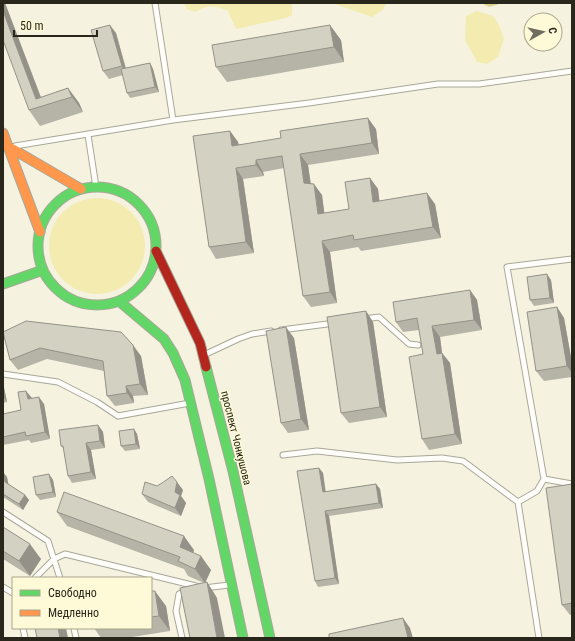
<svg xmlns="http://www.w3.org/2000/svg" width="575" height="641" font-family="'Roboto Condensed',sans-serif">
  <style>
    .green { fill: #f3ebb0 }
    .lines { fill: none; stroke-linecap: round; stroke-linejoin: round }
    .stream { stroke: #ddd38d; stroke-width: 3.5 }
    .lane-casing { stroke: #a9a798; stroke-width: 7 }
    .fast-casing { stroke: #a9a798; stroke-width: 11 }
    .slow-casing { stroke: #a9a798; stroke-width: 11 }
    .jam-casing { stroke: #a9a798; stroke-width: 11 }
    .lane { stroke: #fefdfa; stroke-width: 5 }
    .fast { stroke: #63d668; stroke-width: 9 }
    .slow { stroke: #ff974d; stroke-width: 9 }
    .jam { stroke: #b3261e; stroke-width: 9 }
    .wall { fill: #b5b4a7 }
    .shaded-wall { fill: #949288 }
    .building { fill: #d3d1c2; stroke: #949288 }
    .labels { text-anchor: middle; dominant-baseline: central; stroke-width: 3; stroke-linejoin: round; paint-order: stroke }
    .street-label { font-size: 11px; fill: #29271b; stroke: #fefad7 }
  </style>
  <rect width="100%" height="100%" fill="#f5f3e0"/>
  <path class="green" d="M184,3h108v12l-6,3 -50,11 -8,-18c-15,-6 -19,-6 -33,1l-8,-3z
    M332,3h54l-3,7 -11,7z
    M476,11l17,5 6,9 5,14 -6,18 -11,7 -10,-2 -12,-22 1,-24z
    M49 246a48 48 0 1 1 96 0a48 48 0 1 1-96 0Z"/>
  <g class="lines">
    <path class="stream" d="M485,3l4,2 8,-2"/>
    <defs>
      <path id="lane" d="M173,120l136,-17 129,-19h41l93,-13
        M88,135l8,52
        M15,146l158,-26 -18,-117
        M364,319l15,-2 30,27 9,1
        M281,330l54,-7
        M206,354l32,-15 14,-5 19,-3
        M3,374l55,8 39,20 21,14 72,-13
        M283,455l34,-4 80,9 45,-2 21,3 55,41
        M544,479l28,5
        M3,512l45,29 12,37
        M35,578l19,-19 11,-5 139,34 25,-3
        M3,587l10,6
        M23,628l2,10
        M74,628l2,10
        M182,638l-6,-27 3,-17 9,-4
        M539,638l-21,-136 19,-11 7,-12 -37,-212 65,-8"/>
      <path id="fast" d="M38 246a59 59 0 1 1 118 0a59 59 0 1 1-118 0Z
        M3,284l40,-14
        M119,301l45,38 9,14 12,27 24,99 34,159
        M206,367l27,104 37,167"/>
      <path id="slow" d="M3,133l37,99
        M9,147l72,42"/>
      <path id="jam" d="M156,251l44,92 6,24"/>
    </defs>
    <use href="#lane" class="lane-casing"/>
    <use href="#fast" class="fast-casing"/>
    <use href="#slow" class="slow-casing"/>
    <use href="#jam" class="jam-casing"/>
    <use href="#lane" class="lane"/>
    <use href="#fast" class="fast"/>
    <use href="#slow" class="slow"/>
    <use href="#jam" class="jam"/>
  </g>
  <path class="wall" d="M3,3h2l36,94 27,-9 11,15 4,9 -43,14 -11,-16z
    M116,33l10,35 24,-5 3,6 6,23 -29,6 -3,-5 -4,-18 -14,4 -6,-8z
    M341,40l3,22 -117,20 -11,-15z
    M376,129l3,25 -71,11 3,19 11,11 2,18 25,-4 21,-31 8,11 1,12 56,3 6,34 -80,13 -3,-4 -28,5 7,51 -26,4 -8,-11 -19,-128 -21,4 1,4 -21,3 11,74 -38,6 -7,-12 21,-116 8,11 1,3z
    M551,280l3,23 -20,3 -4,-6z
    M470,290l7,10 5,30 -42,7 2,16 8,10 12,81 -33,6 -7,-11 1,-85 -4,-24 -16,2 -7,-10z
    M557,307l7,11 8,45v14l-28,4 -8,-10z
    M366,311l7,11 14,95 -38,6 -8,-10z
    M3,332l138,24 7,39 -15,1 1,7 -19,3 -8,-10 -3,-25 -57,-12 -29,11 -8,-10z
    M294,338l15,92 -21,3 -7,-10z
    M3,382l4,20 -4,1z
    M26,391l5,7 13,6 6,35 -19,4 -2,-3 -26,5v-31l18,-4z
    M98,425l5,7 2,16 -14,2 5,29 -24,4 -4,-7 -4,-27 -3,-3z
    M134,429l3,5 3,15 -15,2 -4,-5z
    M319,468l4,5 3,19 50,-8 4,5 3,19 -54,8 10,68 -21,3 -3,-6z
    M3,472l4,5 1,7 17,11 4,5 -6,10 -20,-13z
    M49,474l4,6 3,17 -16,3 -4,-5z
    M572,485v130h-2l-8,-10z
    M157,486l26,4 -2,6 5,7 -5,13 -33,-14 -6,-8z
    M57,512l137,38 -1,3 18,17 -6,13 2,-1 10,16 -13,-15 -16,-7 -4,-7 -117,-43z
    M3,527l38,32 -11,17 -27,-17z
    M151,591l15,15 4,25 -44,7h-25l-7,-10h57z"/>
  <path class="shaded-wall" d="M3,3h2l39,103 -8,-7 -33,-88z
    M110,25l6,8 11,41 -5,-8z
    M330,25l11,15 3,22 -10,-15z
    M150,63l3,6 6,23 -4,-5z
    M68,88l11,15 4,9 -11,-15z
    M368,118l8,11 3,25 -7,-11z
    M230,131l8,11 2,15 -8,-11z
    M300,154l8,11 4,29 -8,-11z
    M256,160l7,12 1,4 -8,-11z
    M236,168l7,11 11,74 -8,-11z
    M370,178l8,11 3,24 -8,-11z
    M314,184l8,11 4,30 -8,-11z
    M427,193l8,11 6,34 -8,-11z
    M322,241l8,11 7,51 -7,-11z
    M547,274l4,6 3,23 -4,-5z
    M470,290l7,10 5,30 -8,-10z
    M557,307l7,11 8,45v10l-5,-7z
    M366,311l7,11 14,95 -7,-10z
    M432,326l8,11 2,16 8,10 12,81 -7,-10 -18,-80z
    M286,327l8,11 15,92 -8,-11z
    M133,345l8,11 7,39 -8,-11z
    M3,382v1l4,19 -4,-6z
    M126,386l7,10 1,7 -7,-10z
    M26,391l6,7 -4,1z
    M39,397l5,7 6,35 -5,-7z
    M98,425l5,7 2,16 -5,-7z
    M134,429l3,5 3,15 -4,-5z
    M86,443l5,7 5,29 -5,-7z
    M319,468l4,5 3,25 -3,-6z
    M3,472l4,5 2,10 -4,-5z
    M49,474l4,6 3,17 -3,-5z
    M177,482l6,8 -2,6 5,7 -5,13 -6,-8v-16z
    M376,484l4,5 3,19 -4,-5z
    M25,495l4,5 -6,10 -4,-6z
    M325,511l4,5 10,68 -4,-6z
    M184,536l10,14 -4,11 -10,-14z
    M30,544l11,15 -11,17 -11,-15z
    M201,556l10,14 -6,13 -10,-14z
    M207,582l10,16 8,40h-8z
    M155,591l11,15 4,25 -11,-15z
    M403,618l7,10 3,10h-5z
    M58,628h8l2,10h-8z"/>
  <path class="building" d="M3,11l33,88 32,-11 4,9 -43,13 -26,-70z
    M110,25l12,41 -19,5 -12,-41z
    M330,25l4,22 -118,20 -4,-22z
    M150,63l5,24 -28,6 -6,-24z
    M368,118l4,25 -72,11 4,29 10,1 4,30 31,-5 -4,-27 25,-4 3,24 54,-9 6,34 -79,13 -1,-5 -31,6 8,51 -27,4 -21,-140 -26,4v5l-20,3 10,74 -37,5 -16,-111 37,-5 2,15 49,-8 -1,-7z
    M547,274l3,24 -20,2 -3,-23z
    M470,290l4,30 -42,6 5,28 5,-1 13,81 -33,5 -13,-82 14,-3 -6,-36 -21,4 -3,-20z
    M557,307l10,59 -31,5 -9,-59z
    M366,311l14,96 -39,6 -14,-96z
    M26,321l95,11 12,13 7,39 -14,2 1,7 -20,3 -4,-35 -63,-13 -30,12 -7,-28z
    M286,327l15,92 -20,4 -15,-92z
    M26,391l2,8 11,-2 6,35 -19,4 -1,-4 -22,5v-23l18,-4 -3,-18z
    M98,425l2,16 -14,2 5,29 -23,4 -5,-30h-2l-2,-16z
    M134,429l2,15 -15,2 -2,-15z
    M319,468l4,24 53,-8 3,19 -54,8 10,67 -20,3 -18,-110z
    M3,473l2,9 20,13 -6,9 -16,-10z
    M49,474l4,18 -17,3 -3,-18z
    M172,476l5,6 -2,10 5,3 -5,13 -33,-14 3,-12 12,4 5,-3z
    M572,484v119l-10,2 -16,-117z
    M64,492l120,44 -4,11 21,9 -6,13 -17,-8 2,-4 -123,-45z
    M3,527l27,17 -11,17 -16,-10z
    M207,582l10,56h-27l-10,-50z
    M151,591h4l4,25 -8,1z
    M403,618l5,20h-79v-4z
    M35,628h23l2,10h-23z"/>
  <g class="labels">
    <g class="street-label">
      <text transform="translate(236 438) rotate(76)">проспект Чонкушова</text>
    </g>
  </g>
  <rect width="575" height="641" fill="none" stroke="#29271b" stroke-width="8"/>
  <rect x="12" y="577" width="140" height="52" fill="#fefad7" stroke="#a9a68c"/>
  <rect x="20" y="590" width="20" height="6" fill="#63d668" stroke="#a9a68c"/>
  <text x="48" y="597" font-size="12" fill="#29271b">Свободно</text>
  <rect x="20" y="610" width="20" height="6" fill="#ff974d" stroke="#a9a68c"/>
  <text x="48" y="617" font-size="12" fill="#29271b">Медленно</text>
  <g transform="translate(543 32) rotate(82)"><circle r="19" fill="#fefad7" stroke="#a9a68c"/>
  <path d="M0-3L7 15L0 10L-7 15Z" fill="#706e60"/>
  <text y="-6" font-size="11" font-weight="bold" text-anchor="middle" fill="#29271b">С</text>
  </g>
  <path d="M14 30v6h83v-6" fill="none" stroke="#29271b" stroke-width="2"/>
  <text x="20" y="30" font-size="12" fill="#29271b" stroke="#fefad7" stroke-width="3" paint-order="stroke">50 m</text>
</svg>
